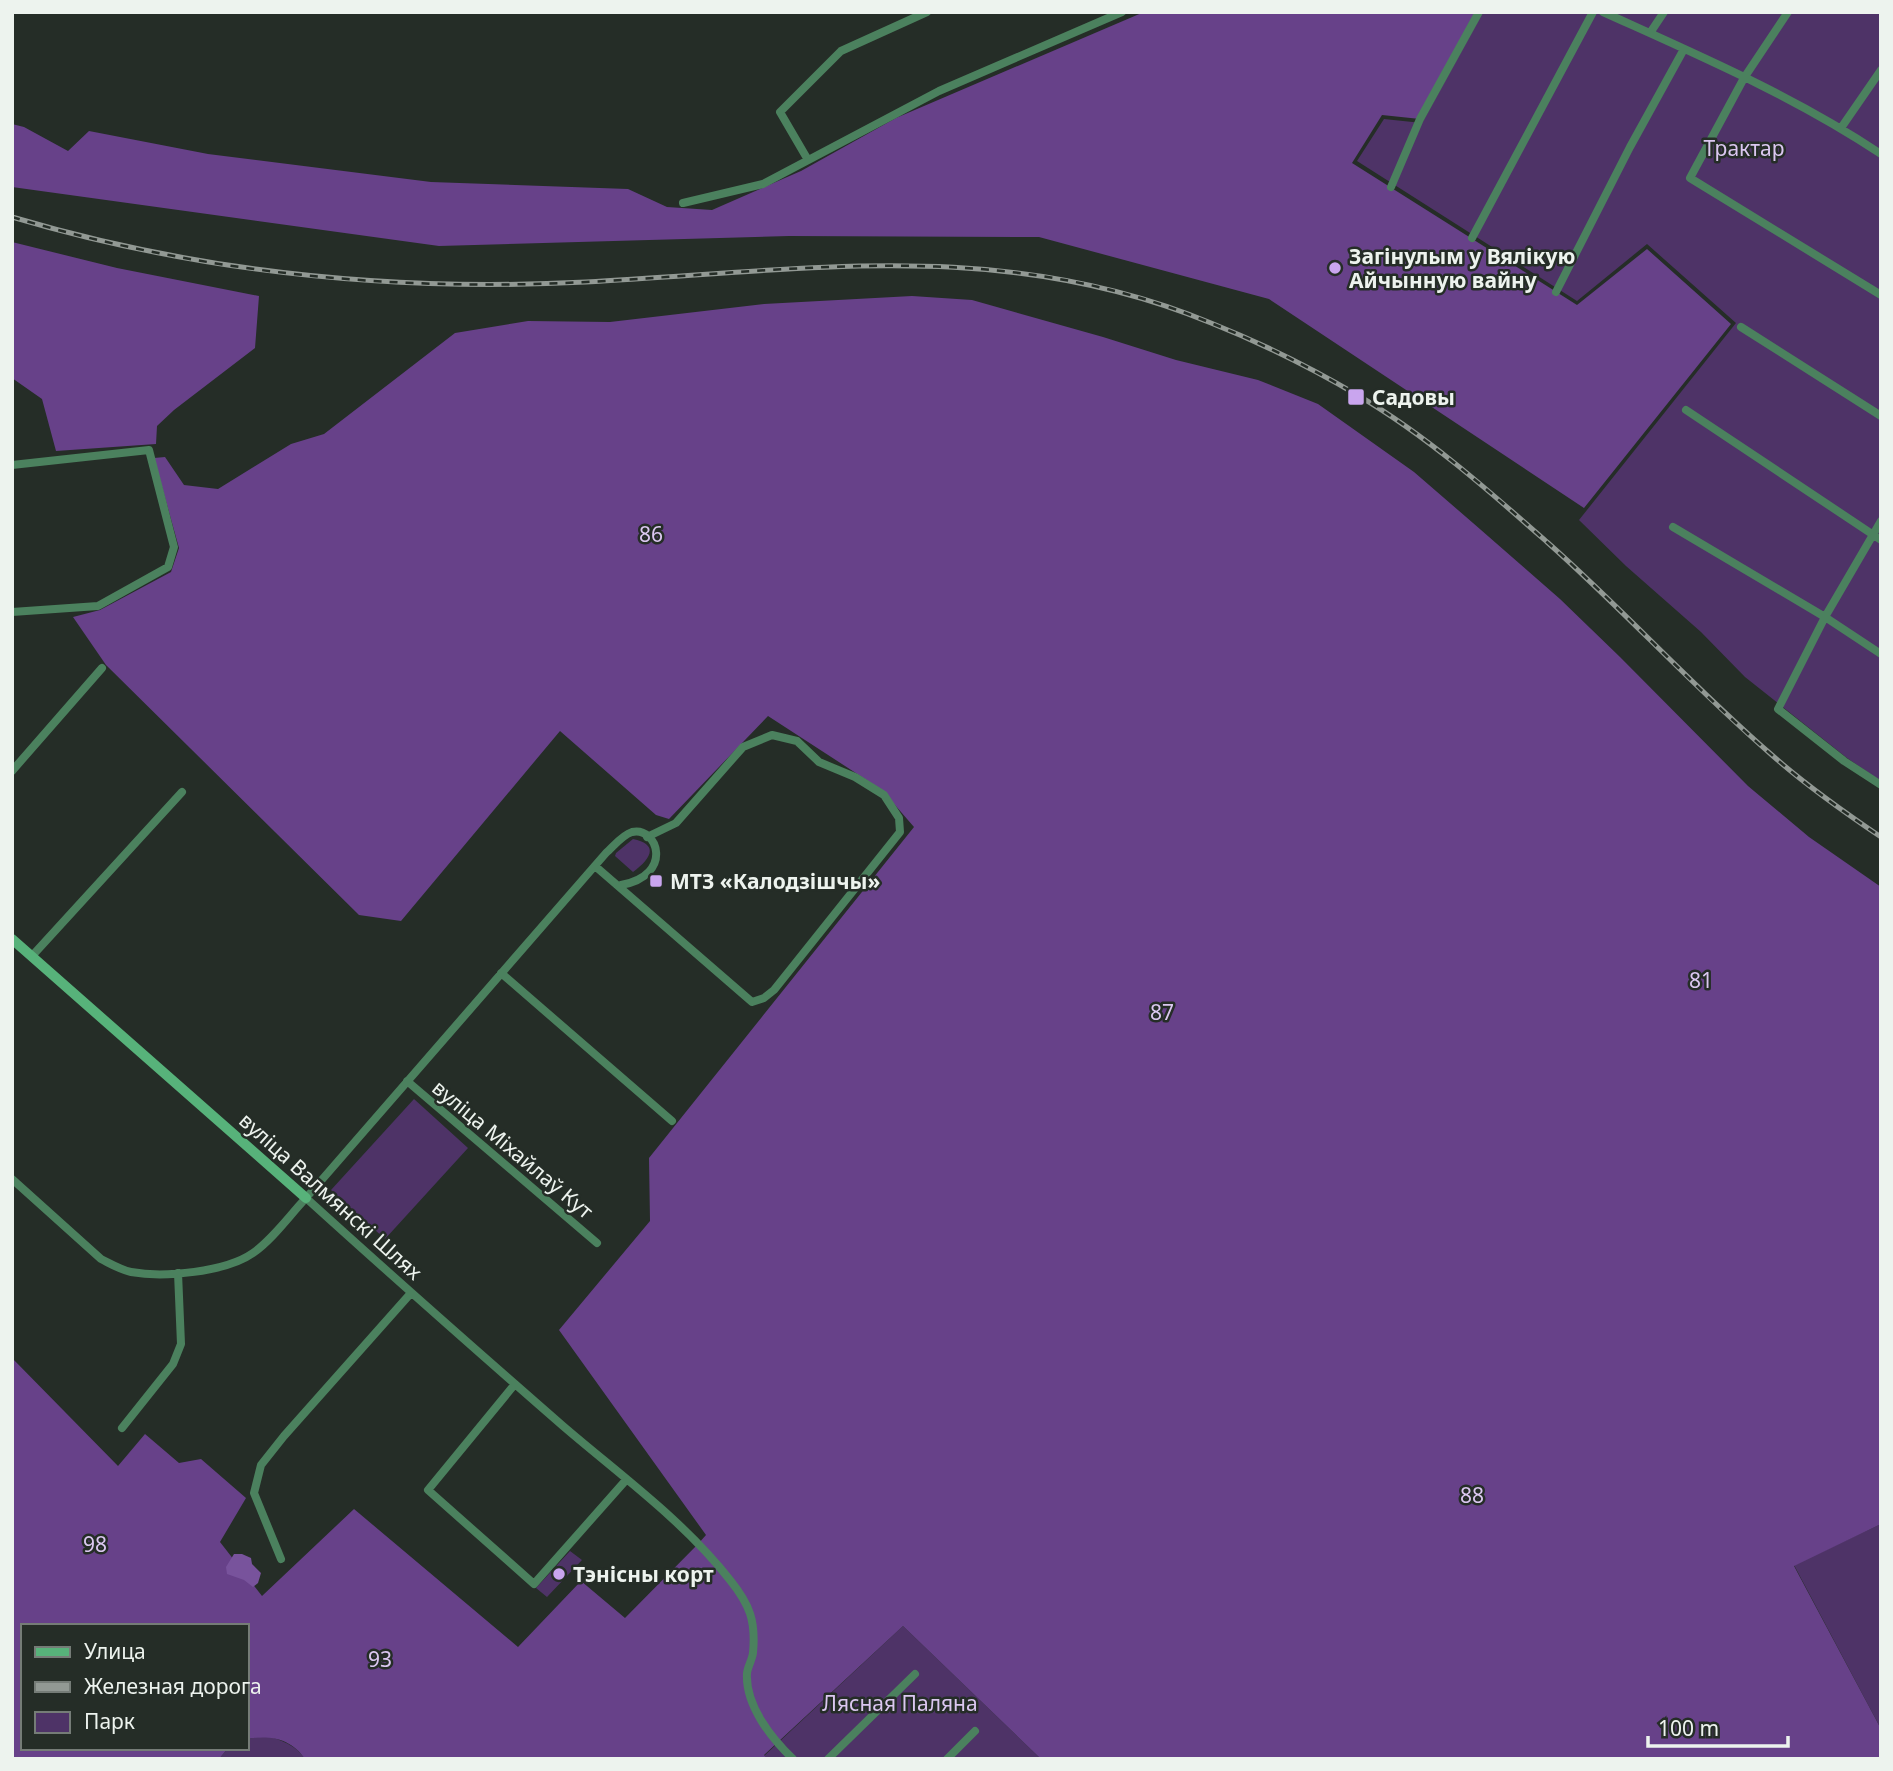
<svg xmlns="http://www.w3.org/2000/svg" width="1893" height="1771" font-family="'Noto Sans',sans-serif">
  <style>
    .green { fill: #4e3367 }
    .forest { fill: #674189 }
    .water { fill: #78539c }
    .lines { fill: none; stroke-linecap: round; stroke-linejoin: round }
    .street { stroke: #4b815e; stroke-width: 8 }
    .secondary { stroke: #57b27a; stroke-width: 10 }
    .rail-casing { stroke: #929994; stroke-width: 5 }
    .rail { stroke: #252d27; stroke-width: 2.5; stroke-dasharray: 8; stroke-linecap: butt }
    .poi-dot { fill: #c9a5ee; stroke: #252d27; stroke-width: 2.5 }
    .labels { text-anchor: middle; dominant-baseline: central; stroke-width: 5; stroke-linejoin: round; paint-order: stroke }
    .park-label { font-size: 21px; fill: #dbc7f0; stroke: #252d27 }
    .poi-label { font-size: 21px; font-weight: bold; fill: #edf3ee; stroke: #252d27; text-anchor: start }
    .street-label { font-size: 21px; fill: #edf3ee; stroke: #252d27 }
  </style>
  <rect width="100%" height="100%" fill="#252d27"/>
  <path class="green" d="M1483,12h398v769l-34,-23 -102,-81 -44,-45 -75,-66 -47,-46 157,-197 -89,-79 -70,57 -220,-140 27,-42 38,4z
    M633,839c28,6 16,21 0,33l-18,-16 1,-3z
    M414,1099l54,49 -83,91 -54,-49z
    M1881,1524v205l-87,-164z
    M570,1551l12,9 -35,37 -11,-9z
    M903,1626l138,133h-274l-3,-3z
    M266,1736c14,3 31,10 39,23h-86l9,-11h19v-9z"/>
  <path class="forest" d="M1144,12h335l-59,107 -38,-4 -30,48 225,142 70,-56 84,75 -147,184 -315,-209 -230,-62 -250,-1 -350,10 -427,-59v-63l12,3 44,24 21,-20 119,23 223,28 197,7 39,18 45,3 89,-39 95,-53z
    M12,242l105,26 142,28 -4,52 -81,62 -17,16 -1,18 -100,7 -14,-52 -30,-21z
    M912,296l60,4 131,37 73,23 82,20 60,24 96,68 59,51 87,76 60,58 128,129 61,51 72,50v637l-87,42 87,163v30h-840l-138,-133 -139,129 3,4h-462c-14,-21 -36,-24 -58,-20v-113h-224v122h205l-9,11h-207v-401l106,108 27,-32 34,29 22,-4 45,39 -26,44 42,54 92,-87 164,138 63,-66 44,37 73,-74 8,-9 -147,-205 91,-109 -1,-63 265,-331 -32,-37 -114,-74 -99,103 -13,-4 -96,-84 -159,190 -42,-6 -253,-250 -33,-48 27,-7 71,-38 8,-24 -25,-90 11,-1 19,28 34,4 73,-45 33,-10 131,-101 73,-12 82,1 154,-18z"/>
  <path class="water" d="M234,1554h8l9,4 1,6 9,9 -3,10 -5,4 -9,-7 -17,-6 -1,-7z"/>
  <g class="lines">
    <path class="street" d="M1603,12c95,43 191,84 278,142
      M1788,12l-44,66 -54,100 191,117
      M1650,33l14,-21
      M1841,128l40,-58
      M808,160l-28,-48 61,-61 86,-39
      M1391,187l29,-68 59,-107
      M683,203l80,-19 176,-93 183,-79
      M1472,238l121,-226
      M1556,292l74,-145 54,-98
      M1741,327l140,89
      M1686,410l195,130
      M12,465l137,-15 25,97 -6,20 -70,39 -86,6
      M1881,521l-56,96 -47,92 66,52 37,24
      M1673,527l152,90 56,37
      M12,771l90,-103
      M595,866l157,136 12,-4 10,-8 126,-158 -1,-14 -15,-23 -29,-18 -36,-15 -22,-21 -25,-6 -29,12 -67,76 -29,14
      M32,956l150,-164
      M501,973l171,148
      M407,1081l190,162
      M12,1179l89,80c10,5 20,11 30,13 33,6 95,0 122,-19 20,-14 36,-37 53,-55l300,-345c7,-6 16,-18 26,-21 25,-6 43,43 -11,53
      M306,1198c85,77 171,153 257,228 57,49 121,95 167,154 20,25 26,41 23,73 -1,7 -5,13 -6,20 -2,32 24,65 46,86
      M515,1384l-87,106 106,94 92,-104
      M122,1428l51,-64 8,-20 -3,-71
      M281,1559l-27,-66 7,-28 23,-29 127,-143
      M828,1759l87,-85
      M947,1759l28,-28"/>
    <path class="secondary" d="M12,939l294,259"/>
    <defs>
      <path id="rail" d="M12,217c189,56 378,75 574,65 216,-11 416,-46 625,41 50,20 101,45 148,73 68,40 129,94 188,146 78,69 147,146 226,214 34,30 71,56 108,81"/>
    </defs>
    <use href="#rail" class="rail-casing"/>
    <use href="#rail" class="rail"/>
  </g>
  <g class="poi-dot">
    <circle cx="1335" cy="268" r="7"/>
    <rect x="1347" y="388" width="18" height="18" rx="3.5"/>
    <rect x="649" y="874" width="14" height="14" rx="3.5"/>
    <circle cx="559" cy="1574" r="7"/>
  </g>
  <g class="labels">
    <g class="park-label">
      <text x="1744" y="148">Трактар</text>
      <text x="651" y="534">86</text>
      <text x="1701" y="980">81</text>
      <text x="1162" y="1012">87</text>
      <text x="1472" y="1495">88</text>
      <text x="95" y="1544">98</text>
      <text x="380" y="1659">93</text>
      <text x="900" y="1703">Лясная Паляна</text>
    </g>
    <g class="poi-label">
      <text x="1349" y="256">Загінулым у Вялікую<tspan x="1349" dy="24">Айчынную вайну</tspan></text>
      <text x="1372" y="397">Садовы</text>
      <text x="670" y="881">МТЗ «Калодзішчы»</text>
      <text x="573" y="1574">Тэнісны корт</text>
    </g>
    <g class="street-label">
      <text transform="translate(513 1149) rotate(40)">вуліца Міхайлаў Кут</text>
      <text transform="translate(331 1196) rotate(42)">вуліца Валмянскі Шлях</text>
    </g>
  </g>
  <rect width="1893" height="1771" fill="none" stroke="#edf3ee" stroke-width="28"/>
  <rect x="21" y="1624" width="228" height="126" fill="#252d27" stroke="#757c77" stroke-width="2"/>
  <rect x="35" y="1647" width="35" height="10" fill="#57b27a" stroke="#757c77" stroke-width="2"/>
  <text x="84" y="1659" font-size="21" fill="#edf3ee">Улица</text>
  <rect x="35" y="1682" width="35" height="10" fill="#929994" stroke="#757c77" stroke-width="2"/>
  <text x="84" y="1694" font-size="21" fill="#edf3ee">Железная дорога</text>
  <rect x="35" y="1712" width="35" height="21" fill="#4e3367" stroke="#757c77" stroke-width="2"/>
  <text x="84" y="1729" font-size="21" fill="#edf3ee">Парк</text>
  <path d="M1648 1736v10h140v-10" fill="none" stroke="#edf3ee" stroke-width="3.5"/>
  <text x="1658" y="1736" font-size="21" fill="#edf3ee" stroke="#252d27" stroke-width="5" paint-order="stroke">100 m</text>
</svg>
